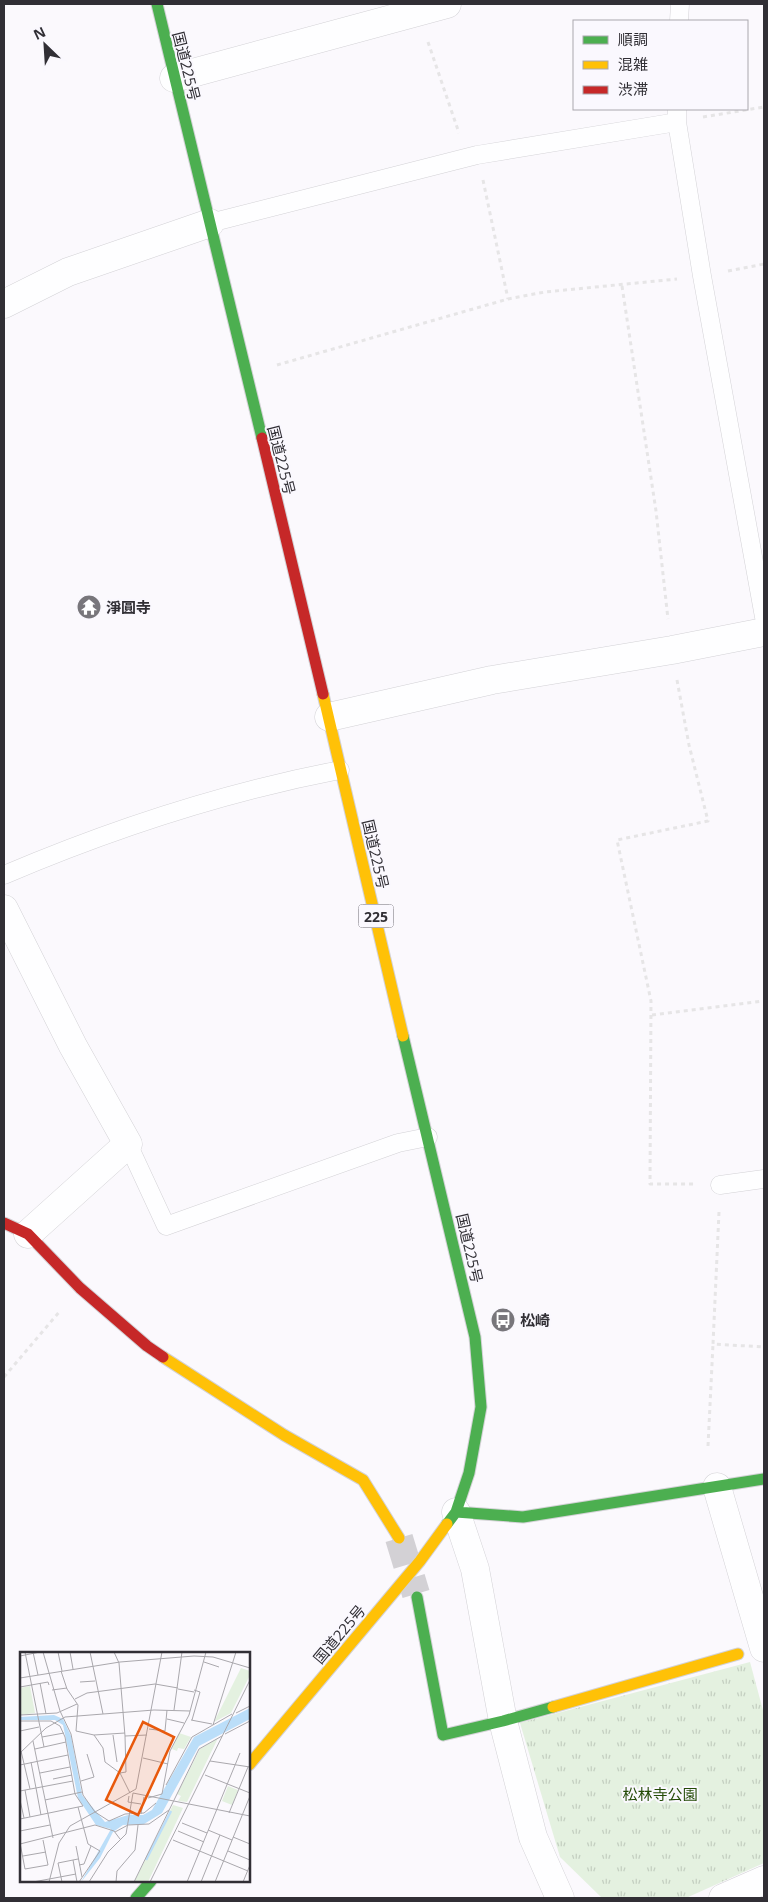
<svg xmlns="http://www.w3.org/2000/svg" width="768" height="1902" font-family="'Open Sans','Noto Sans JP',sans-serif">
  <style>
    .park { fill: url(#park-tufts) }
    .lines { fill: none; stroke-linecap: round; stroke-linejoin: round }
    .secondary-tunnel { stroke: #d3d1d5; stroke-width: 28; stroke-dasharray: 28 14; stroke-linecap: butt }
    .lane-casing { stroke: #d3d2d6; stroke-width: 19 }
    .street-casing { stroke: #d3d2d6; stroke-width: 29 }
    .fast-casing { stroke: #d3d2d6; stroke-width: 13 }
    .slow-casing { stroke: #d3d2d6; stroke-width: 13 }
    .jam-casing { stroke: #d3d2d6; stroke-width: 13 }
    .path { stroke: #e6e5e6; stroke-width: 3; stroke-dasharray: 4 4; stroke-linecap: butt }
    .lane { stroke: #fefeff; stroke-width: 18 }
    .street { stroke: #fefeff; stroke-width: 28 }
    .fast { stroke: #4caf50; stroke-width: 11 }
    .slow { stroke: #ffc107; stroke-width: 11 }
    .jam { stroke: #c62828; stroke-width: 11 }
    .labels { text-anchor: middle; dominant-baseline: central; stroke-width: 4; stroke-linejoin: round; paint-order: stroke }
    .shield { fill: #faf8fe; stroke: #6d6b71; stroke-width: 1 }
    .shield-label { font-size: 14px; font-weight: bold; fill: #312f35 }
    .street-label { font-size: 15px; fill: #312f35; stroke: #faf8fe }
    .poi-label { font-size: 15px; font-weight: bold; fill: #312f35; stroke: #faf8fe; text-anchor: start }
    .park-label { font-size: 15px; fill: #244b07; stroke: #faf8fe }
    .inset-river { fill: none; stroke: #bbdef9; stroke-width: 2.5 }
    .inset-road { fill: none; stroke: #aaa8ad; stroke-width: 1 }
    .view { fill: #e8590c; fill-opacity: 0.15; stroke: #e8590c; stroke-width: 2.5 }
    .inset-edge { fill: none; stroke: #312f35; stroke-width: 2.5 }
  </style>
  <defs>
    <pattern id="park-tufts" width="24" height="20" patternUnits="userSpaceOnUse" patternTransform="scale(1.25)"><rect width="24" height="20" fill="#e4f1e0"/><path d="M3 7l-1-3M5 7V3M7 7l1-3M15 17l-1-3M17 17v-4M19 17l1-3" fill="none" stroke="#c4cfc1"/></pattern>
  </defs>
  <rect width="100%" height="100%" fill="#fbf9fd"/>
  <path class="park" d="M750,1662l14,52v149l-78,35h-84l-42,-41 -40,-134z"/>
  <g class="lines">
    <path class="secondary-tunnel" d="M399,1538l17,56"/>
    <defs>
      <path id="lane" d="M679,21l1,-17
        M677,109v13l25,154 62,341
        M210,223l267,-68 200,-33
        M4,875c108,-46 221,-83 336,-105
        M128,1144l38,82 232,-83 30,-6
        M720,1185l44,-6"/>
      <path id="street" d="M174,78l273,-74
        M4,304l64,-32 142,-49
        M329,717l163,-37 180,-30 92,-18
        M4,909l69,137 55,98 -100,90
        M717,1487l47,161
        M456,1512l19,57 28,152 30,116 27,61
        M723,1898l41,-18"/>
      <path id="fast" d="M157,4l105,434
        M403,1036l72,301 6,70 -12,66 -13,39 -9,12
        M456,1512l67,5 241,-38
        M417,1597l26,138 60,-14 50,-14
        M136,1898l15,-17"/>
      <path id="slow" d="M323,694l80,342
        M163,1357l121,78 79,45 36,58
        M553,1707l185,-53
        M249,1765l171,-204 27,-37"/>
      <path id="jam" d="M262,438l61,256
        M4,1223l24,11 52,54 67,58 16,11"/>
    </defs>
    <use href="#lane" class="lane-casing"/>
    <use href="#street" class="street-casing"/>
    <use href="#fast" class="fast-casing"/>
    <use href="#slow" class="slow-casing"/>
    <use href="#jam" class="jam-casing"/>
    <path class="path" d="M428,42l31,91
      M703,117l61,-10
      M483,180l25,119
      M728,271l36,-7
      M622,286l34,225 12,108
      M277,365l231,-66 37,-7 132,-13
      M677,680l12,65 19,76 -91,19 34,161 -1,183h44
      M652,1015l112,-14
      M719,1212l-6,132 51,3
      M4,1377l56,-66
      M708,1446l5,-102"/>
    <use href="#lane" class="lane"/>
    <use href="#street" class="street"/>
    <use href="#fast" class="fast"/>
    <use href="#slow" class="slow"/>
    <use href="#jam" class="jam"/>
  </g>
  <defs>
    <symbol id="temple-disc" viewBox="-11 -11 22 22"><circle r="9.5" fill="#78767b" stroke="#faf8fe"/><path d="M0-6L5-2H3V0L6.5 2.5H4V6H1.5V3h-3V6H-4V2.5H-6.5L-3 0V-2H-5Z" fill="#fff"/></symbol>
    <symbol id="bus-disc" viewBox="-11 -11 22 22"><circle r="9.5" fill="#78767b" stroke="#faf8fe"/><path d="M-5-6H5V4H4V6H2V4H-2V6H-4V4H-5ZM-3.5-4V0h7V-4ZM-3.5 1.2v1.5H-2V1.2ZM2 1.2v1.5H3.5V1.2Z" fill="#fff"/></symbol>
  </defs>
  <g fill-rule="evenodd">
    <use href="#temple-disc" x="75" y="593" width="28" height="28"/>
    <use href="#bus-disc" x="489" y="1306" width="28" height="28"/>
  </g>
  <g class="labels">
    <rect class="shield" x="358.5" y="904.5" width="35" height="23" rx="4"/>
    <g class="shield-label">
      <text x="376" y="916">225</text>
    </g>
    <g class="street-label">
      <text transform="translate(187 66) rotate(76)">国道225号</text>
      <text transform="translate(282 460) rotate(76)">国道225号</text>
      <text transform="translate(376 854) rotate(77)">国道225号</text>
      <text transform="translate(470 1248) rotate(77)">国道225号</text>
      <text transform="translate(339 1634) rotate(-50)">国道225号</text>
    </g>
    <g class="poi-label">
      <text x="106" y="607">淨圓寺</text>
      <text x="520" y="1320">松崎</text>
    </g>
    <g class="park-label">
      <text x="660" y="1794">松林寺公園</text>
    </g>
  </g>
  <g transform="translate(20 1652)">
    <rect width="230" height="230" fill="#fbf9fd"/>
    <path d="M221,16l9,3v4l-19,38 -17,9zM10,34l5,27 -15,2v-27zM159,81l12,4 -7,12 -6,-1 -1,3 -5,-2zM198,86l-31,64 -9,-1 3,-5 -4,-2 23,-45zM208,134l10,4 -6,15 -10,-4zM153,153l10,3 -35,74h-14z" fill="#e4f1e0"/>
    <path d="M230,56v11l-51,27 -37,67 -18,11 -21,1 -10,7 -13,26 -19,24 30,-53 -15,-4 -18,-27 -15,-73 -8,-5h-35v-3l34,-2 9,4 8,17 11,59 23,27 23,-7h15l9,-5 42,-73z" fill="#bbdef9"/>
    <path class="inset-river" d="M126,208l25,-49"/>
    <path class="inset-road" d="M5,0l19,95M13,0l5,23M23,0l17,59 11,23 12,61 12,17 14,9 16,-7 19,-1 12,-10M38,0l4,19M50,0l3,17M70,0l13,62M94,0l5,11 6,73 1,36 -6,1M0,4l20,-4M184,10l15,5M41,19l6,18 11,16 -2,26 18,4 31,-2M0,26l100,-16 74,-6 19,1 37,11M60,30l15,-1M20,31l6,31M0,35l28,-5 1,3M158,37l16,3M32,38l15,-2M55,47l12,-6 68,-9 23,4M154,58l8,-58M216,61l14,-7M0,63l37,-2 20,-9M147,67l17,4M171,68l21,4M172,68l8,-28 -6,-2M0,69h31l9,5 5,11 10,57 8,12 -63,13M193,73l23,-73M129,77l16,2 2,-21M0,79l19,-4M205,82l25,-13M74,83l9,13 2,14 15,11 10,20M93,83l4,27M105,84l22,-1M22,85l22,-4M13,89l20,97M15,97l31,-7M1,99l9,38M0,101l26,-25 19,-11 89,-7 36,1M123,106l25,6M190,109l40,6M11,110l5,26M0,113l48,-10M20,121l30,-6M185,123l45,18M33,127l19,-4M61,129l13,-4 -7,-23M146,133l26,-48 40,-23M16,136l5,27M5,138l5,27M0,139l53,-10M109,144l-1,6 13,2M128,146l14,-4 8,-43 19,-36 17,-63M0,148l4,18M25,148l37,-8M58,155l10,37 12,7 -21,31M209,161l19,-46M121,162l3,-17M162,171l25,10M188,178l24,10M0,179l30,-6M158,179l26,11M95,180l13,-7 21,-1 20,-14M213,185l17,7M153,188l75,31M0,191l5,26 23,-4 -5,-25M0,192l75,-19 19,6 6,8M56,194l6,31M208,199l22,9M3,204l23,-4M53,208l4,22M59,213l5,-1 7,-18M13,230l43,-8M29,230l10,-39 11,-17 66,-37 26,-137M42,230l-4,-19 20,-4M69,230l19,-30 18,-18 7,-41 117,23M96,230l1,-11 18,-21 3,-25M114,230l65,-133 23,-13M130,230l100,-202M167,230l53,-129M181,230l19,-47M195,230l35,-86M223,230l7,-17"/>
    <path class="view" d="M123,70l31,15 -36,78 -32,-15z"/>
    <rect width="230" height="230" class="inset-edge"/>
  </g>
  <rect width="768" height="1902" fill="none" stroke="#312f35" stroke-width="10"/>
  <rect x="573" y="20" width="175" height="90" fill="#faf8fe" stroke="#aaa8ae"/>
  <rect x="583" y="36" width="25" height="8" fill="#4caf50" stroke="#aaa8ae"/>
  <text x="618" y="45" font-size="15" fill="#312f35">順調</text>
  <rect x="583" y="61" width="25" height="8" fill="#ffc107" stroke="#aaa8ae"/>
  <text x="618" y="70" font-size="15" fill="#312f35">混雑</text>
  <rect x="583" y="86" width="25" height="8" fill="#c62828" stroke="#aaa8ae"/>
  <text x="618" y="95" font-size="15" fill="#312f35">渋滞</text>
  <g transform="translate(45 45) rotate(335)" stroke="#faf8fe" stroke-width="4" paint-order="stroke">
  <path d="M0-4L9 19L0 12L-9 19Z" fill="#312f35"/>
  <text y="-8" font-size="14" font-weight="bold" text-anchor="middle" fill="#312f35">N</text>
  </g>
</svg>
